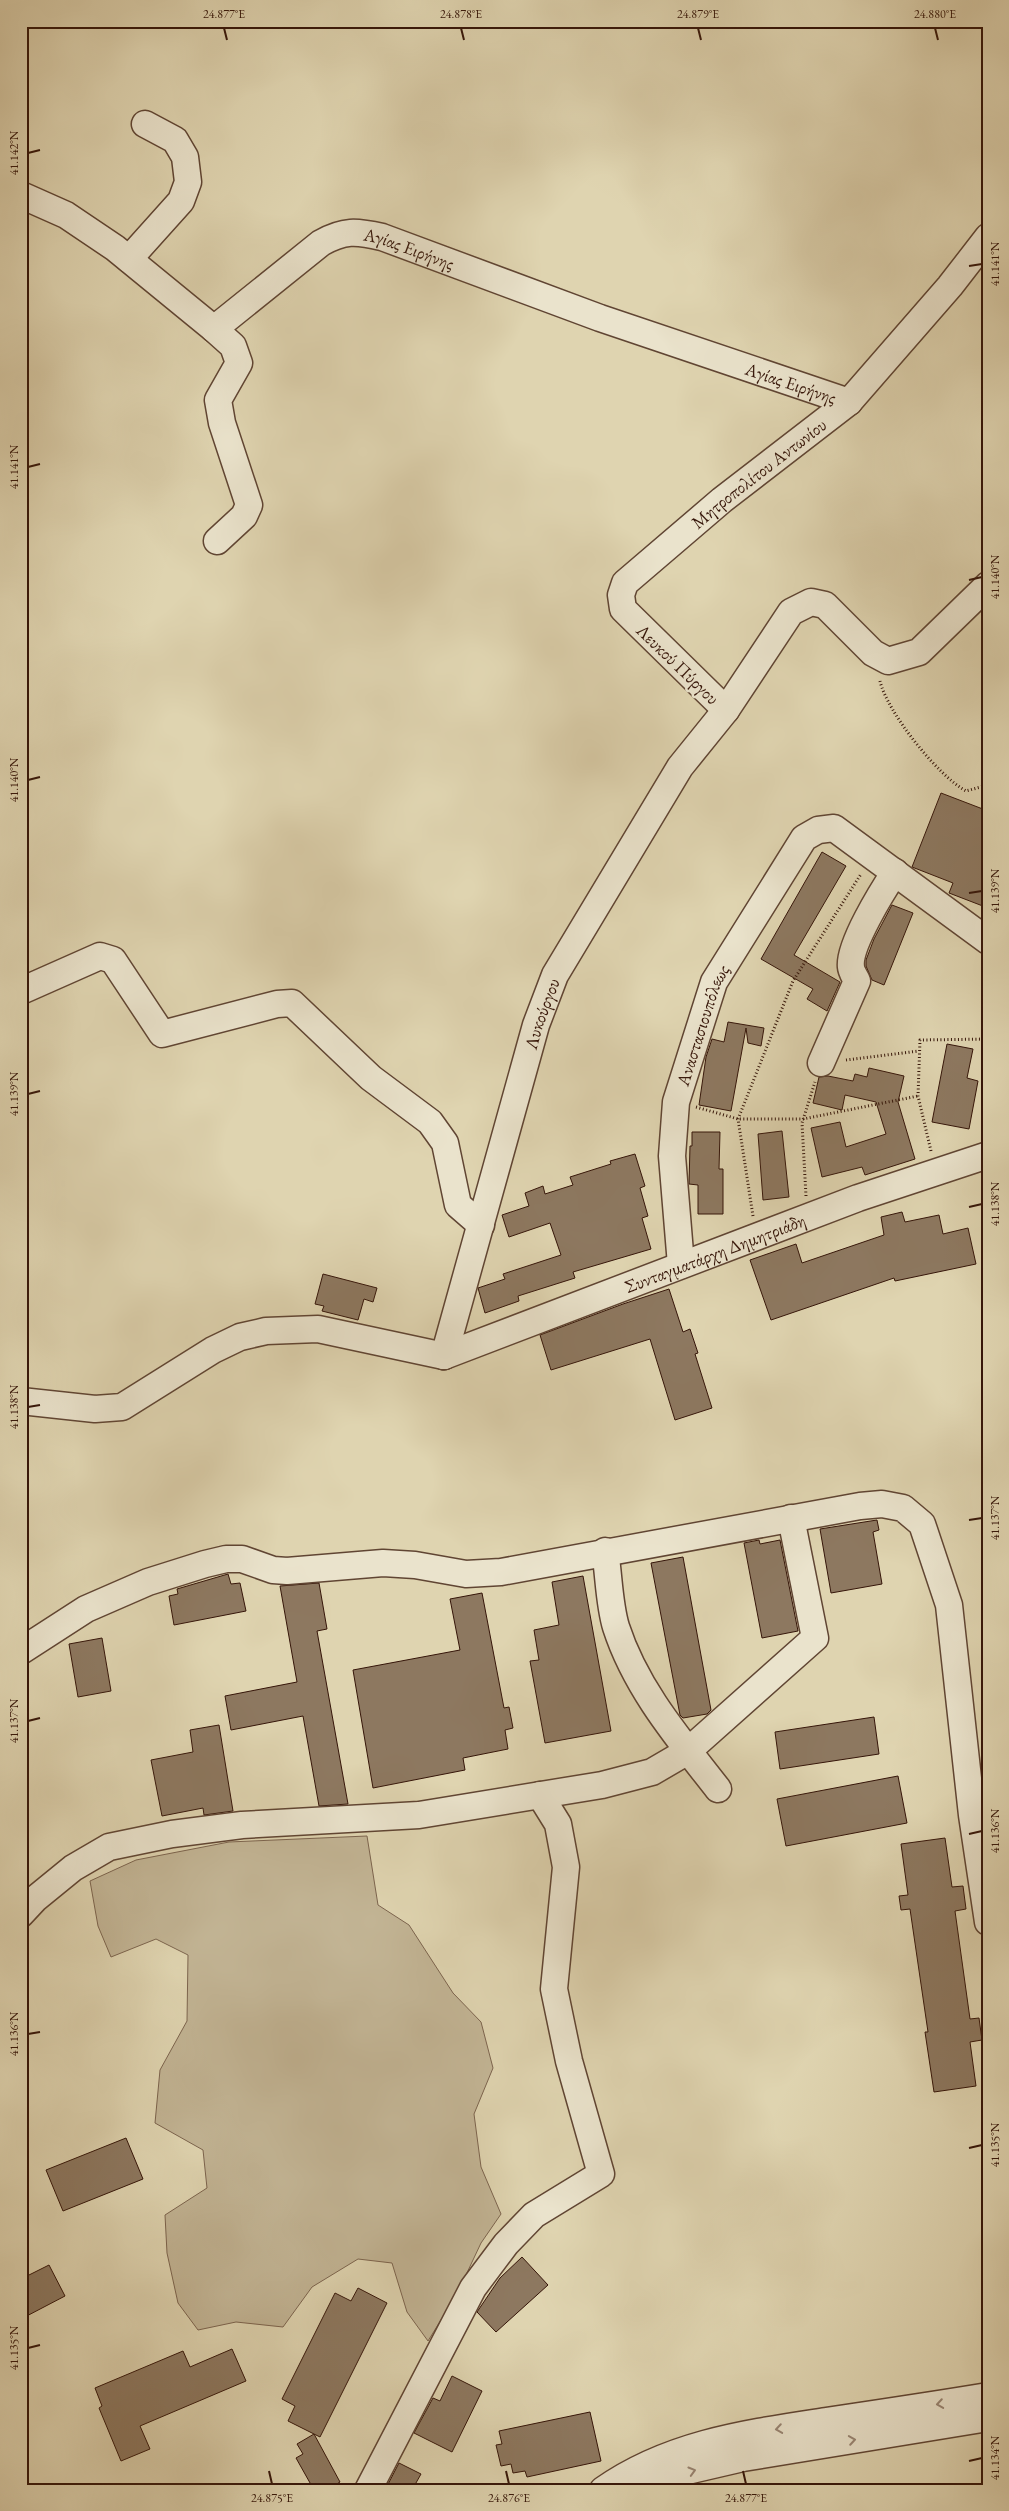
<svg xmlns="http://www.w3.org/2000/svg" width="1009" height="2511" font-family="'EB Garamond',serif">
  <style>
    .green { fill: #c2b494; stroke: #7c644e }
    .building { fill: #8d7860; stroke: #351509 }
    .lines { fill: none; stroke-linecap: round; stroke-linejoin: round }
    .minor-casing { stroke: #604533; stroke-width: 29 }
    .path { stroke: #351509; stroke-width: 3; stroke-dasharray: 1 2.5; stroke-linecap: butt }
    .minor { stroke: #eae3cc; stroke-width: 26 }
    .oneway { stroke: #998674 }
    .ticks { fill: none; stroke: #351509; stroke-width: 2 }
    .labels { text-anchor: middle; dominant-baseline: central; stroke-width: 5; stroke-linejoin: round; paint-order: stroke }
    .street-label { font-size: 18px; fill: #351509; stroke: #eae3cc }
    .neatline { fill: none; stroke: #351509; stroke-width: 2 }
    .ticks-label { font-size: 12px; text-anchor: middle; fill: #351509 }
  </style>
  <rect width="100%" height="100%" fill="#dfd4b0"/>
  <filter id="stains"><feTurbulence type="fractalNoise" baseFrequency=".004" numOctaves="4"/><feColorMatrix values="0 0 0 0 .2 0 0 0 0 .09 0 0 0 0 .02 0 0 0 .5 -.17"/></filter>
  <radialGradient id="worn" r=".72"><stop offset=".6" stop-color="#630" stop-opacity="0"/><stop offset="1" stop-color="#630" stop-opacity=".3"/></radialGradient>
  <path class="green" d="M367,1836l11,69 31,20 44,68 28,29 12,46 -19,46 7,53 20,47 -20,29 -24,51 -29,47 -21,-29 -15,-49 -34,-4 -46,28 -29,40 -47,-5 -38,8 -20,-27 -11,-50 -2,-38 42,-27 -4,-38 -48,-27 5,-53 27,-49 1,-66 -32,-16 -45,18 -13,-31 -8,-45 46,-21 93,-18z"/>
  <path class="building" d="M941,793l47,18v97l-39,-15 4,-10 -41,-16z
    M822,852l24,14 -52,89 46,27 -13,29 -20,-12 6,-10 -52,-30z
    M892,905l21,8 -29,72 -12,-5 -6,-14v-6l8,-21z
    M728,1022l36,6 -3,18 -13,-3 -2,-15 -15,83 -32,-6 7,-48 6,-18 12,3z
    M947,1044l26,5 -6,29 11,3 -9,48 -37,-7z
    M869,1068l35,8 -6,26 17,57 -50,16 -3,-8 -40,10 -11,-49 29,-6 6,25 40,-13 -10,-32 -31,-7 -3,15 -29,-7 6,-26 9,-1 25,5 2,-7 12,3z
    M782,1131l7,66 -26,3 -5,-66z
    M692,1132h28l-1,37h4v45h-25v-29l-9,-1 1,-38h2z
    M635,1154l10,32 -5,2 8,28 -6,2 9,31 -78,23 2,6 -57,18 1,5 -34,12 -7,-25 27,-9 -2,-5 58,-19 -11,-32 -41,14 -7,-22 27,-9 -4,-13 18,-7 2,8 28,-9 -3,-8 41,-13 -1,-3z
    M902,1212l3,10 34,-7 4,19 25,-6 8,36 -81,17 -1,-3 -123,42 -21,-60 46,-16 6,19 82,-28 -3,-18z
    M323,1274l54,14 -4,14 -9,-3 -6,21 -36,-9 2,-5 -9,-2z
    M669,1289l14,43 7,-3 8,24 -3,1 17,54 -37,12 -25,-81 -99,31 -11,-35 83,-31z
    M877,1520l2,10 -6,2 9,52 -51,9 -11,-64z
    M759,1540l1,4 20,-4 18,91 -36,7 -18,-95z
    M683,1557l28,153 -4,4 -24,4 -3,-3 -29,-152z
    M228,1574l3,10 9,-1 6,28 -72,14 -5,-29 9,-2 -1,-5z
    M583,1576l28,155 -66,12 -15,-82 9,-1 -5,-30 25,-5 -7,-43z
    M319,1583l8,46 -10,2 31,173 -29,2 -16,-90 -72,14 -6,-34 72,-14 -17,-96z
    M482,1593l22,115 5,-1 4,21 -8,2 3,19 -45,9 2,12 -92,18 -20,-118 107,-20 -10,-51z
    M102,1638l9,53 -33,6 -9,-53z
    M874,1717l5,37 -99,15 -5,-37z
    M219,1725l14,86 -29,4 -1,-7 -41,8 -11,-56 42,-8 -3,-22z
    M898,1776l9,47 -121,23 -9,-47z
    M945,1838l7,49 11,-1 3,23 -11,2 15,108 9,-1 3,22 -12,2 6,44 -42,6 -9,-60h3l-18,-123 -9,1 -2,-14 9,-1 -7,-51z
    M126,2138l17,41 -80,32 -17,-41z
    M522,2257l26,28 -52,47 -19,-20 23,-34z
    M49,2265l16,31 -44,23v-40z
    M358,2288l29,15 -67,134 -32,-16 7,-15 -13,-7 53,-106 16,8z
    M232,2349l14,32 -106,45 10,23 -29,12 -22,-53 3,-2 -7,-18 88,-37 7,16z
    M452,2376l30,15 -30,61 -38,-19 19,-35 7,3z
    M590,2412l11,49 -74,16 -2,-6 -12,2 -2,-9 -10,2 -5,-21 6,-1 -3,-13z
    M314,2434l26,48 -13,8h-13l-18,-32 7,-4 -6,-10z
    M399,2463l22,11 -9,16h-27z"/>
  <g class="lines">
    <defs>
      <g id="minor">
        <path id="s1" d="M21,195l45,20 49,33 99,81 107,-86c23,-13 35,-12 61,-6l218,81 249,84"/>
        <path d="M129,259l52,-58 7,-19 -3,-25 -10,-17 -30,-16"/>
        <path d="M214,329l19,17 6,17 -21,37 4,23 27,82 -5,11 -27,25"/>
        <path id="s2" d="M726,710l-103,-101 -2,-14 4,-12 97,-83 127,-98 101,-116 38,-49"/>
        <path d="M21,991l79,-35 13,4 49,74 115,-30 15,-1 79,75 59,44 15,21 13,62 23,20"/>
        <path d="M821,1063l36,-82c-2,-4 -6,-10 -6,-14 -3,-21 32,-77 44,-95"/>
        <path id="s3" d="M681,1265l-9,-109 4,-54 38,-120 90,-144 14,-8 16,-2 154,113"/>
        <path id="s4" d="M444,1356l92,-331 19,-50 125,-208 46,-57 65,-98 20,-10 14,3 48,48 15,8 31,-9 69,-67"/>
        <path id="s5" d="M444,1356l414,-158 130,-43"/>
        <path d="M21,1401l74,8 27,-2 91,-57 27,-13 26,-6 52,-2 126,27"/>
        <path d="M605,1551c4,25 4,53 11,76 20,62 63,112 102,162"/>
        <path d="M21,1651l65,-42 62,-27 57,-18 21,-5h16l31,11 14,1 96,-8 32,2 51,9 35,-2 359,-66 22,-2 21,4 19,16 27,81 23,210 16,107"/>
        <path d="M21,1914l14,-15 38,-31 36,-21 63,-13 70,-9 177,-10 183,-30 50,-13 36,-21 127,-113 -24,-120"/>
        <path d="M368,2490l105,-202 33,-44 28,-29 67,-41 -32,-113 -15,-72 12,-122 -8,-43 -18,-29"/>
        <path d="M603,2490c67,-47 145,-57 223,-69 54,-8 108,-16 162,-25"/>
        <path d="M647,2490l40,-19 56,-13 245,-40"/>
      </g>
    </defs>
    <use href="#minor" class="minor-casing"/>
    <path class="path" d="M880,681c7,31 58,95 86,110l22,-6
      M846,1060l73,-9
      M696,1107l42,12h65l115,-23
      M931,1151l-13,-55 2,-56 68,-1
      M806,1196l-4,-73 13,-41
      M753,1216l-15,-97 55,-138 68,-107"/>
    <use href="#minor" class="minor"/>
  </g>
  <defs><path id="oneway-chevron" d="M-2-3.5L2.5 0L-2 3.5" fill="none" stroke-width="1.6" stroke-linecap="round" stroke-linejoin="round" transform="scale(1.25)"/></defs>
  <g class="oneway">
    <use href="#oneway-chevron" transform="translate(940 2404) rotate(171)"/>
    <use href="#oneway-chevron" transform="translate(779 2429) rotate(171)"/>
    <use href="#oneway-chevron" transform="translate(852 2440) rotate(-9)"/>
    <use href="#oneway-chevron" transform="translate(692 2471) rotate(-16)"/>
  </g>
  <path class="ticks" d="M224,28l3,12M461,28l3,12M698,28l3,12M935,28l3,12M28,153l12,-3M969,266l13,-2M28,467l12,-3M969,580l13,-3M28,780l12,-3M969,893l13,-2M28,1094l12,-3M969,1207l13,-3M28,1407l12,-2M969,1520l13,-2M28,1721l12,-3M969,1834l13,-3M28,2034l12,-2M969,2148l13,-3M28,2348l12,-3M969,2461l13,-3M269,2471l3,13M506,2471l3,13M743,2471l3,13"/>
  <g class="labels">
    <g class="street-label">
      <text stroke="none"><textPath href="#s1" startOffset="466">Αγίας Ειρήνης</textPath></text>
      <text stroke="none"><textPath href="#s1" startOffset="871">Αγίας Ειρήνης</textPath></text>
      <text stroke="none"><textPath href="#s2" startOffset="344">Μητροπολίτου Αντωνίου</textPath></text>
      <text transform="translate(678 664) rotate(44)">Λευκού Πύργου</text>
      <text stroke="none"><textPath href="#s4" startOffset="356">Λυκούργου</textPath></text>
      <text stroke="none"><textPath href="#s3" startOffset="245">Αναστασιουπόλεως</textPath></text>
      <text stroke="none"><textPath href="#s5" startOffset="290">Συνταγματάρχη Δημητριάδη</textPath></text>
    </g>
  </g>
  <rect width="1009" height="2511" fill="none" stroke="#dfd4b0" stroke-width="55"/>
  <rect x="28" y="28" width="954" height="2456" class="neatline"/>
  <g class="ticks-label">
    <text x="224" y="18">24.877°E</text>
    <text x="461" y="18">24.878°E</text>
    <text x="698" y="18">24.879°E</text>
    <text x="935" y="18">24.880°E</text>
    <text transform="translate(14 153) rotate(-90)" y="4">41.142°N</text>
    <text transform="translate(995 264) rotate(-90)" y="4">41.141°N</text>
    <text transform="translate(14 467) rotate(-90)" y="4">41.141°N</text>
    <text transform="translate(995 577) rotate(-90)" y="4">41.140°N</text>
    <text transform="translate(14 780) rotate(-90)" y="4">41.140°N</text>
    <text transform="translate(995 891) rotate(-90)" y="4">41.139°N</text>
    <text transform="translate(14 1094) rotate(-90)" y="4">41.139°N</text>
    <text transform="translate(995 1204) rotate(-90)" y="4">41.138°N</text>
    <text transform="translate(14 1407) rotate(-90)" y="4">41.138°N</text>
    <text transform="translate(995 1518) rotate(-90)" y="4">41.137°N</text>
    <text transform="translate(14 1721) rotate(-90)" y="4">41.137°N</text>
    <text transform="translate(995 1831) rotate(-90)" y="4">41.136°N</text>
    <text transform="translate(14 2034) rotate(-90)" y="4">41.136°N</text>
    <text transform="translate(995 2145) rotate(-90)" y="4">41.135°N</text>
    <text transform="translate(14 2348) rotate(-90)" y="4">41.135°N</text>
    <text transform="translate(995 2458) rotate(-90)" y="4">41.134°N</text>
    <text x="272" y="2502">24.875°E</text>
    <text x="509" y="2502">24.876°E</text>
    <text x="746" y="2502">24.877°E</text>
  </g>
  <rect width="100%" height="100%" filter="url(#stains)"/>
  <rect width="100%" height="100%" fill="url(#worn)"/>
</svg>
